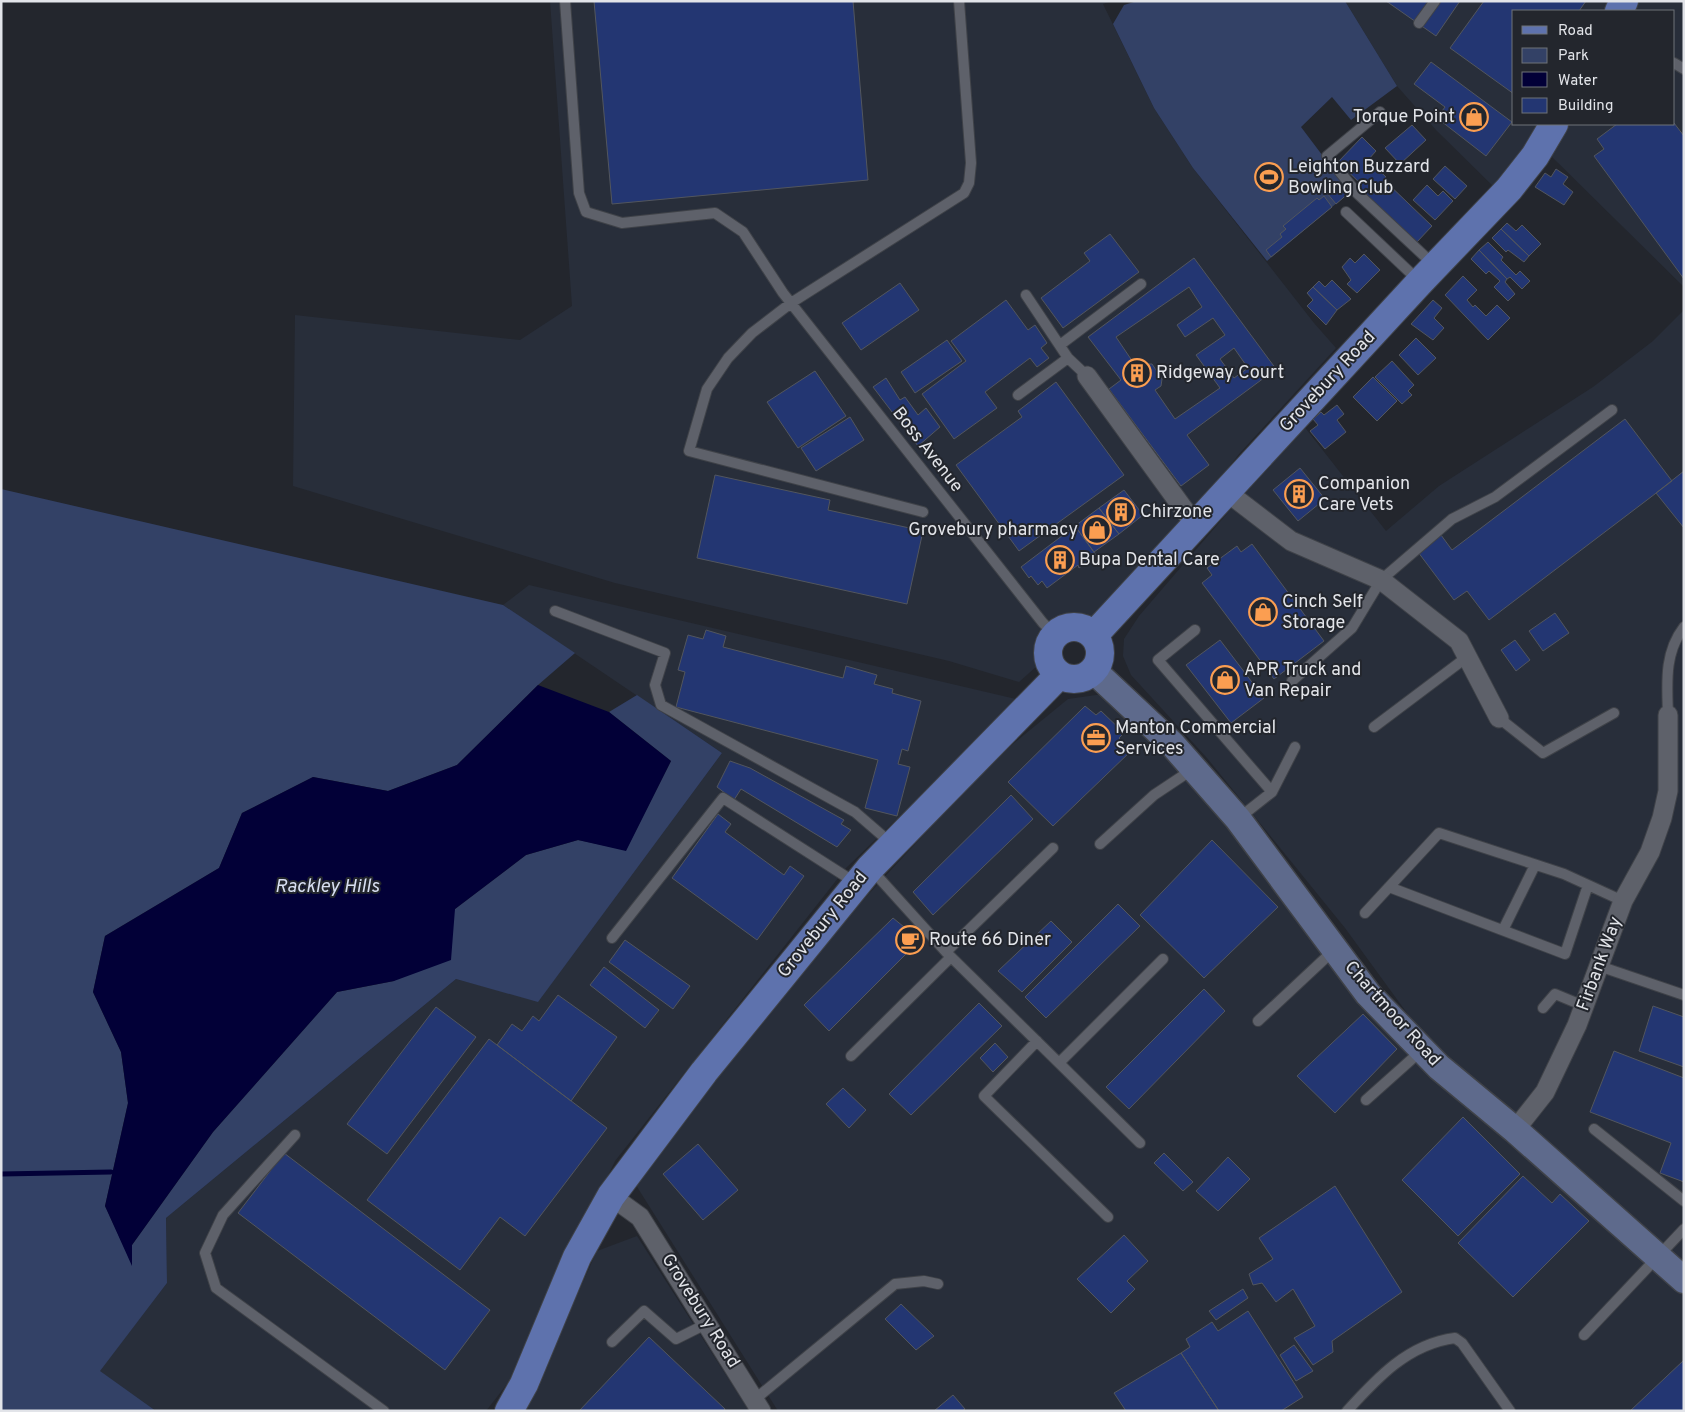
<svg xmlns="http://www.w3.org/2000/svg" width="1685" height="1412" font-family="Overpass,sans-serif">
  <style>
    .built { fill: #282e3a }
    .green { fill: #334166 }
    .water { fill: #020037 }
    .lines { fill: none; stroke-linecap: round; stroke-linejoin: round }
    .stream { stroke: #020037; stroke-width: 5 }
    .building { fill: #233672; stroke: #52565e; fill-rule: evenodd }
    .lane-casing { stroke: #3f4248; stroke-width: 12 }
    .street-casing { stroke: #3f4248; stroke-width: 21 }
    .secondary-casing { stroke: #3f4248; stroke-width: 29 }
    .primary-casing { stroke: #3f4248; stroke-width: 30 }
    .lane { stroke: #5e616a; stroke-width: 10 }
    .street { stroke: #5e616a; stroke-width: 19 }
    .secondary { stroke: #5e6a8c; stroke-width: 26 }
    .primary { stroke: #5e72ad; stroke-width: 28 }
    .labels { text-anchor: middle; dominant-baseline: central; stroke-width: 4; stroke-linejoin: round; paint-order: stroke }
    .poi-label { font-size: 18px; fill: #e2e4e9; stroke: #23262d; text-anchor: start }
    .street-label { font-size: 18px; fill: #e2e4e9; stroke: #23262d }
    .water-label { font-size: 19px; font-style: italic; fill: #d8dff2; stroke: #23262d }
  </style>
  <rect width="100%" height="100%" fill="#23262d"/>
  <path class="built" d="M550,1h562l-9,3 51,104 39,60 121,155 22,25 -97,106 -54,71 -92,91 -74,66 -70,-21 -334,-78 -322,-97 2,-171 225,25 52,-34z
    M1345,1h269l-5,10h-95v113h27l-46,64 -59,-58 -39,-44z
    M1634,1h50v286l-135,-133 17,-30h108v-113h-46z
    M1684,310v955l-51,-48 -120,-103 -74,-57 -94,-129 -138,-170 -76,-83 -8,-19 1,-17 15,-23 164,-191 83,106 53,-45 154,-99 60,-46z
    M529,585l491,115 -174,168 -231,293 -104,218 -25,32h-330l-57,-40 68,-88 -1,-65 290,-239 82,22 184,-248 -219,-148z
    M1103,694l47,32 349,399 185,168v118h-906l-144,-229 194,-244 164,-177 76,-62z
    M637,1236l112,175h-225l73,-160z"/>
  <path class="green" d="M1137,1h208l52,85 -46,34 -19,-23 -31,30 49,65 -83,69 -74,-93 -39,-60 -41,-84 11,-19z
    M1,489l502,116 72,48 -37,32 -81,80 -69,26 -75,-14 -71,36 -23,55 -114,68 -12,56 28,60 7,51 -23,103 27,58v-19l81,-113 124,-140 57,-11 61,-72 71,-54 52,-15 48,10 45,-89 -62,-49 28,-17 85,58 -184,249 -82,-23 -290,239 1,65 -67,88 56,40h-155z"/>
  <path class="water" d="M538,685l71,27 62,49 -45,90 -48,-11 -52,15 -71,54 -4,51 -57,21 -57,11 -124,140 -81,113v21l-27,-60 23,-103 -7,-51 -28,-60 12,-56 114,-68 23,-55 71,-36 75,14 69,-26z"/>
  <g class="lines">
    <path class="stream" d="M1,1174l110,-2"/>
  </g>
  <path class="building" d="M594,1h259l15,179 -256,24z
    M1386,1h74l-24,35z
    M1484,1h102l-7,10h-65v83l-64,-46z
    M1431,62l81,60 -26,34 -49,-38 8,-11 -31,-23z
    M1674,123l10,13v143l-90,-123 10,-7 -7,-10 20,-15z
    M1412,125l14,15 -26,24 -15,-16z
    M1362,137l14,14 -8,9 18,17 -2,3 48,46 -16,17 -57,-55 3,-3 -24,-23z
    M1445,166l22,20 -12,13 -22,-20z
    M1556,169l12,8 -5,7 10,8 -9,13 -29,-18 10,-14 6,4z
    M1337,185l3,4 5,-3 5,6 -14,12 -9,-11z
    M1427,185l11,11 5,-5 10,10 -18,19 -22,-20z
    M1324,196l8,11 -61,50 -5,-7 16,-13 -2,-3 6,-5 -3,-3 34,-28 2,2z
    M1507,223l9,8 6,-6 19,19 -12,12 -28,-27z
    M1501,229l28,27 -5,6 -16,-12 -2,2 -14,-14z
    M1110,234l29,38 -76,56 -22,-30 49,-37 -6,-8z
    M1488,242l15,15 -2,3 15,15 4,-4 10,10 -8,8 -12,-12 -3,2 -28,-29z
    M1479,250l28,29 -2,3 10,12 -7,7 -14,-14 6,-6 -11,-10 -3,3 -15,-15z
    M1364,254l16,16 -23,23 -10,-9 4,-4 -9,-13 8,-9 5,5z
    M1194,258l82,111 -89,66 22,30 -28,21 -72,-97 12,-9 -33,-43zM1189,287l13,20 -25,18 8,12 28,-19 12,17 -29,20 24,33 -45,31 -20,-29 6,-4 1,-7 -10,-15h-9l-6,4 -21,-31zM1234,348l14,20 -14,10 -14,-19z
    M1463,276l14,14 -10,10 6,7 2,-2 11,11 11,-11 13,13 -22,22 -43,-45z
    M1332,280l19,19 -14,11 -24,-23 6,-6 6,6z
    M900,283l19,27 -58,40 -19,-27z
    M1313,287l24,23 -11,15 -19,-19 6,-6 -6,-7z
    M1006,300l22,30 7,-5 12,18 -6,5 8,10 -12,9 -7,-9 -45,34 12,16 -43,31 -32,-45 44,-33 -15,-20z
    M1433,300l9,8 -8,10 10,10 -11,12 -22,-16z
    M1416,338l20,20 -18,17 -19,-20z
    M947,340l15,21 -47,32 -14,-21z
    M1392,361l22,24 -6,6 4,4 -10,9 -27,-27z
    M815,371l31,45 -48,32 -31,-46z
    M1373,377l24,24 -20,20 -24,-24z
    M886,378l14,22 5,-3 13,18 8,-7 14,19 -22,19 -45,-59z
    M1056,382l68,93 -105,76 -63,-86 66,-48 -4,-6z
    M1337,405l7,9 -7,6 9,12 -21,17 -15,-18 8,-6 -5,-6 8,-7 3,3z
    M850,417l14,23 -48,31 -15,-23z
    M1625,419l47,62 -183,139 -22,-29 -13,9 -36,-48 23,-17 11,15z
    M1300,468l25,31 -27,22 -25,-31z
    M1684,471v57l-28,-35z
    M715,475l115,25 -2,10 95,21 -16,73 -210,-46z
    M1124,490l19,25 -24,19 -20,-26z
    M1099,508l20,26 -25,18 -19,-26z
    M1075,526l21,29 -17,13 -1,-3 -31,23 -5,-7 -4,4 -7,-9 -2,2 -8,-11z
    M1252,544l72,97 -50,38 -72,-96 10,-8 -5,-7 30,-22 4,6z
    M1555,613l14,20 -26,18 -14,-20z
    M706,630l20,6 -3,11 120,31 3,-12 31,9 -3,9 19,5 -1,4 29,8 -13,50 -6,-2 -4,15 12,3 -13,49 -32,-8 13,-48 -202,-53 9,-35 -7,-2 10,-35 15,4z
    M1220,640l44,58 -33,25 -45,-58z
    M1515,640l15,20 -14,11 -15,-21z
    M1085,706l11,9 5,-4 23,22 -5,5 12,13 -78,75 -45,-44z
    M730,761l20,7 94,52 -3,4 10,6 -14,17 -96,-58 -7,11 -17,-13z
    M1011,795l22,24 -100,96 -20,-23z
    M718,814l13,10 -6,8 59,43 6,-9 14,10 -47,64 -85,-62z
    M1212,840l66,67 -74,71 -64,-63z
    M1118,904l22,22 -94,92 -21,-21z
    M893,918l27,22 -91,91 -25,-26z
    M1051,921l21,21 -50,50 -24,-21z
    M625,940l65,46 -17,23 -64,-47z
    M604,967l55,43 -14,18 -55,-43z
    M1204,989l21,22 -96,98 -23,-22z
    M558,995l59,42 -46,64 -74,-56 15,-21 10,7 11,-15 6,5z
    M979,1003l23,23 -91,89 -22,-21z
    M1653,1006l31,11v50l-45,-16z
    M436,1007l40,30 -89,117 -40,-30z
    M1363,1014l34,35 -62,64 -38,-37z
    M489,1039l118,89 -82,108 -25,-19 -40,53 -93,-70z
    M995,1043l13,14 -15,15 -13,-14z
    M1614,1051l70,27v104l-24,-9 11,-30 -81,-31z
    M843,1088l23,22 -17,18 -23,-24z
    M1463,1117l57,57 -62,62 -56,-56z
    M698,1144l40,46 -35,30 -40,-46z
    M284,1153l206,157 -45,60 -207,-157z
    M1164,1153l29,29 -10,9 -29,-28z
    M1228,1157l22,22 -32,32 -22,-20z
    M1523,1176l29,27 8,-9 29,27 -76,76 -55,-54z
    M1335,1186l67,106 -70,49 1,11 -20,13 -19,-27 21,-12 -22,-37 -17,13 -14,-19 -9,2 -4,-11 24,-15 -14,-21z
    M1124,1235l24,26 -21,20 8,8 -24,24 -34,-34z
    M1243,1289l5,9 -32,22 -7,-9z
    M901,1304l33,32 -18,14 -31,-31z
    M1248,1311l55,86 -22,14h-62l-38,-58 9,-6 -4,-8 26,-17 6,9z
    M649,1337l76,72 -1,2h-145z
    M1294,1345l19,26 -17,10 -16,-26z
    M1181,1353l38,58h-93l-12,-18z
    M1684,1360v51h-54z
    M953,1395l12,14 -3,2h-28z"/>
  <g class="lines">
    <defs>
      <path id="lane" d="M565,1l14,192 7,19 36,11 93,-10 28,19 40,61 260,330 12,12
        M1419,23l16,-22
        M1674,63l10,6
        M1380,112l-53,44 30,37 77,72
        M1346,212l73,69
        M1026,295l42,63 19,18
        M1060,345l81,-61
        M1018,395l50,-37
        M923,512l-234,-61 18,-62 21,-31 24,-25 39,-30 173,-110 5,-10 2,-20 -12,-162
        M555,611l110,42 -10,32 6,20 194,107 37,32
        M1195,630l-37,30 114,132
        M1292,681l60,-53 29,-48 71,-61 43,-22 117,-87
        M1668,715c-1,-32 -4,-62 16,-88
        M1499,718l44,35 71,-40
        M1374,727l93,-70
        M1239,818l33,-26 23,-45
        M1100,844l54,-49 39,-26
        M871,869l75,83 113,111 104,-104
        M1389,887l176,67 23,-69
        M1365,913l74,-80 125,41 59,27
        M1503,930l32,-65
        M612,938l111,-140 133,85
        M946,952l107,-104
        M1599,966l85,29
        M1543,1008l12,-14 29,12
        M1258,1021l76,-71
        M1037,1041l-53,55 124,121
        M851,1056l100,-99
        M1059,1063l81,80
        M1366,1100l56,-50
        M1594,1129l90,72
        M295,1135l-72,80 -18,38 11,35 168,123
        M1584,1335l100,-106
        M612,1342l32,-31 32,28 32,-16
        M754,1400l141,-116 29,-3 14,3
        M1347,1411c30,-33 61,-67 108,-73l7,5 48,68"/>
      <path id="street" d="M1087,376l109,150
        M1227,492l64,49 90,39 78,61 40,77
        M1515,1130l30,-38 32,-67 46,-124 27,-49 12,-34 6,-27v-76
        M611,1196l29,21 121,194"/>
      <path id="secondary" d="M1094,671l79,74 65,74 130,175 71,73 76,63 169,150"/>
      <path id="primary" d="M1619,11l5,-10
        M1048 653a26 26 0 1 1 52 0a26 26 0 1 1-52 0Z
        M1094,635l326,-353 89,-93 26,-33 19,-32
        M509,1411l15,-27 53,-127 34,-61 93,-124 166,-204 189,-193"/>
    </defs>
    <use href="#lane" class="lane-casing"/>
    <use href="#street" class="street-casing"/>
    <use href="#secondary" class="secondary-casing"/>
    <use href="#primary" class="primary-casing"/>
    <use href="#lane" class="lane"/>
    <use href="#street" class="street"/>
    <use href="#secondary" class="secondary"/>
    <use href="#primary" class="primary"/>
  </g>
  <defs>
    <symbol id="shop-ring" viewBox="-11 -11 22 22"><circle r="9.5" fill="#23262d" stroke="#fb9e51" stroke-width="1.5"/><path d="M-5-2.5h2.3a2.7 3.5 0 0 1 5.4 0H5L5.5 6h-11ZM-1.5-2.5h3a1.5 2.3 0 0 0-3 0Z" fill="#fb9e51"/></symbol>
    <symbol id="stadium-ring" viewBox="-11 -11 22 22"><circle r="9.5" fill="#23262d" stroke="#fb9e51" stroke-width="1.5"/><path d="M0-5a6.5 5 0 1 0 0 10a6.5 5 0 1 0 0-10ZM-3.5-1.8h7v3.6h-7Z" fill="#fb9e51"/></symbol>
    <symbol id="building-ring" viewBox="-11 -11 22 22"><circle r="9.5" fill="#23262d" stroke="#fb9e51" stroke-width="1.5"/><path d="M-4-6H4V6H1V3H-1V6H-4ZM-2.5-4.3h1.7v1.8h-1.7ZM.8-4.3h1.7v1.8H.8ZM-2.5-1h1.7V.8h-1.7ZM.8-1h1.7V.8H.8Z" fill="#fb9e51"/></symbol>
    <symbol id="office-ring" viewBox="-11 -11 22 22"><circle r="9.5" fill="#23262d" stroke="#fb9e51" stroke-width="1.5"/><path d="M-6-3h4V-5.5h4V-3h4V5H-6ZM-1-4.5V-3h2v-1.5ZM-6 0V1H6V0Z" fill="#fb9e51"/></symbol>
    <symbol id="cafe-ring" viewBox="-11 -11 22 22"><circle r="9.5" fill="#23262d" stroke="#fb9e51" stroke-width="1.5"/><path d="M-5.5-4.5H6V0H3Q3 3.5 0 3.5H-2.5Q-5.5 3.5-5.5 0ZM3-3.2v2h1.7v-2ZM-6 4.5H4V6H-6Z" fill="#fb9e51"/></symbol>
  </defs>
  <g fill-rule="evenodd">
    <use href="#shop-ring" x="1458" y="101" width="32" height="32"/>
    <use href="#stadium-ring" x="1253" y="161" width="32" height="32"/>
    <use href="#building-ring" x="1121" y="357" width="32" height="32"/>
    <use href="#building-ring" x="1283" y="478" width="32" height="32"/>
    <use href="#building-ring" x="1105" y="496" width="32" height="32"/>
    <use href="#shop-ring" x="1081" y="514" width="32" height="32"/>
    <use href="#building-ring" x="1044" y="544" width="32" height="32"/>
    <use href="#shop-ring" x="1247" y="596" width="32" height="32"/>
    <use href="#shop-ring" x="1209" y="664" width="32" height="32"/>
    <use href="#office-ring" x="1080" y="722" width="32" height="32"/>
    <use href="#cafe-ring" x="894" y="924" width="32" height="32"/>
  </g>
  <g class="labels">
    <g class="poi-label">
      <text x="1455" y="117" text-anchor="end">Torque Point</text>
      <text x="1288" y="167">Leighton Buzzard<tspan x="1288" dy="21">Bowling Club</tspan></text>
      <text x="1156" y="373">Ridgeway Court</text>
      <text x="1318" y="484">Companion<tspan x="1318" dy="21">Care Vets</tspan></text>
      <text x="1140" y="512">Chirzone</text>
      <text x="1078" y="530" text-anchor="end">Grovebury pharmacy</text>
      <text x="1079" y="560">Bupa Dental Care</text>
      <text x="1282" y="602">Cinch Self<tspan x="1282" dy="21">Storage</tspan></text>
      <text x="1244" y="670">APR Truck and<tspan x="1244" dy="21">Van Repair</tspan></text>
      <text x="1115" y="728">Manton Commercial<tspan x="1115" dy="21">Services</tspan></text>
      <text x="929" y="940">Route 66 Diner</text>
    </g>
    <g class="street-label">
      <text transform="translate(1328 382) rotate(-47)">Grovebury Road</text>
      <text transform="translate(927 450) rotate(52)">Boss Avenue</text>
      <text transform="translate(823 925) rotate(-51)">Grovebury Road</text>
      <text transform="translate(1600 964) rotate(-70)">Firbank Way</text>
      <text transform="translate(1392 1014) rotate(48)">Chartmoor Road</text>
      <text transform="translate(700 1311) rotate(58)">Grovebury Road</text>
    </g>
    <g class="water-label">
      <text x="327" y="887">Rackley Hills</text>
    </g>
  </g>
  <rect width="1685" height="1412" fill="none" stroke="#e2e4e9" stroke-width="5"/>
  <rect x="1512" y="10" width="162" height="115" fill="#23262d" stroke="#6f7278"/>
  <rect x="1522" y="26" width="25" height="8" fill="#5e72ad" stroke="#6f7278"/>
  <text x="1558" y="35" font-size="15" fill="#e2e4e9">Road</text>
  <rect x="1522" y="48" width="25" height="15" fill="#334166" stroke="#6f7278"/>
  <text x="1558" y="60" font-size="15" fill="#e2e4e9">Park</text>
  <rect x="1522" y="72" width="25" height="15" fill="#020037" stroke="#6f7278"/>
  <text x="1558" y="85" font-size="15" fill="#e2e4e9">Water</text>
  <rect x="1522" y="98" width="25" height="15" fill="#233672" stroke="#6f7278"/>
  <text x="1558" y="110" font-size="15" fill="#e2e4e9">Building</text>
</svg>
